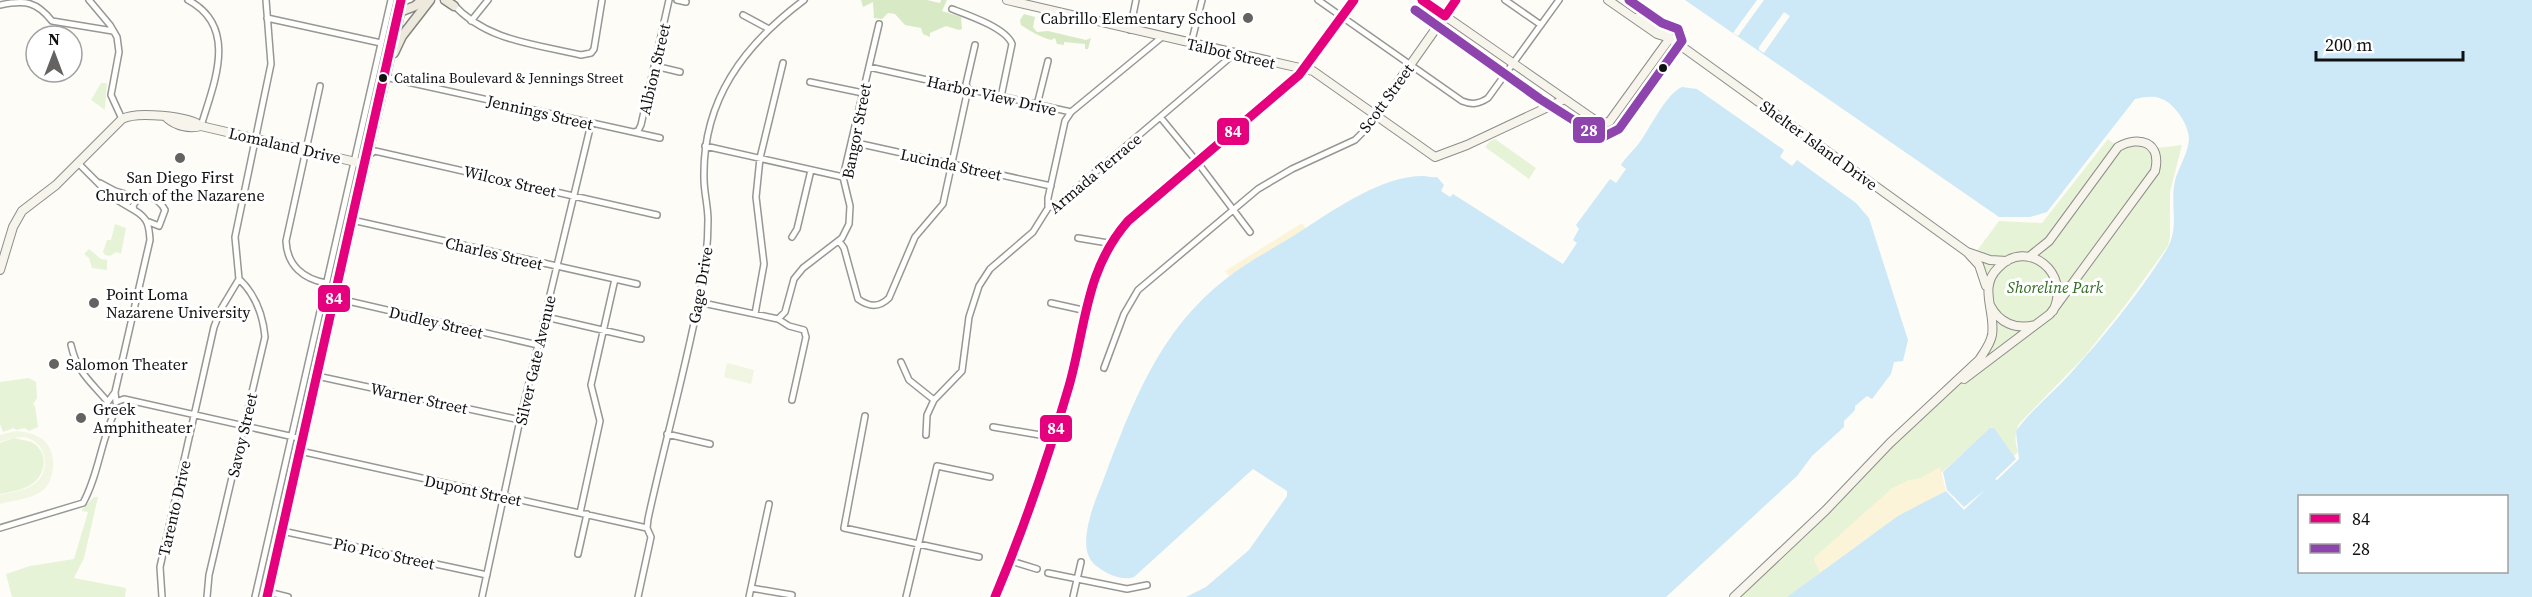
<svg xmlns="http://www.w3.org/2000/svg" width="2532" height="597" font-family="'Source Serif 4',serif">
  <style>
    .green { fill: #e7f3d7 }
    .forest { fill: #d8eac5 }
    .sand { fill: #fcf4d9 }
    .pitch { fill: #f0f6e1 }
    .water { fill: #cde8f7; fill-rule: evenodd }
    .pier { fill: #fdfcf7 }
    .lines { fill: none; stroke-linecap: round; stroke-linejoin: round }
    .street-casing { stroke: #979795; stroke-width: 8 }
    .secondary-casing { stroke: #8e8d8b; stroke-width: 10 }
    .primary-casing { stroke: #858482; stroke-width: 11 }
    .street { stroke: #fffffe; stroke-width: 5 }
    .secondary { stroke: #f6f4eb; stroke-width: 8 }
    .primary { stroke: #ede9dc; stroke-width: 8 }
    .bus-1-casing { stroke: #fff; stroke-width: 14 }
    .bus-2-casing { stroke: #fff; stroke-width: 14 }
    .bus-1 { stroke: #e5007d; stroke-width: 9 }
    .bus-2 { stroke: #8e44ad; stroke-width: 9 }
    .poi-dot { fill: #646362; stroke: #fff; stroke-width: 2 }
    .bus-dot { fill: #111; stroke: #fff; stroke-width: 2 }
    .labels { text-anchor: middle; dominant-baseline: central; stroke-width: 6; stroke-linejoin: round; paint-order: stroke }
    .bus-label { font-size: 14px; fill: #111; stroke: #fff; text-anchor: start }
    .poi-label { font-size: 16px; fill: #111; stroke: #fff; text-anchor: start }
    .street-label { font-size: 16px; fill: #111; stroke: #fff }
    .park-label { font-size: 16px; font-style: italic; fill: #2f6b1f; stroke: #fff }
    .line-badge { stroke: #fff; stroke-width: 2 }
    .badge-label { font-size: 16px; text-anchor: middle; font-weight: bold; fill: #fff }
  </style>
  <rect width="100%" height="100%" fill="#fdfcf7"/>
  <path class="green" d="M101,83h6l-2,27 -14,-10z
    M1495,139l41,29 -7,11 -44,-32 5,-6z
    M2108,139l9,7 9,-3 31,5 25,-3 -12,47v45l-2,9 -41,57 -42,53 -66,68c-5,10 -4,18 -1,28l-4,4 -22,-29 -51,46 3,18 -4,3 -78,47 -74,56h-51l253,-252v-46l-17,-43 26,-35 43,2z
    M115,224l11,4 -5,26 -5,-2 -6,4 -5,-1 -2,-3 4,-12h4z
    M89,249l12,10 6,1v10l-15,-2 -3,-10 -5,-4z
    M29,378l7,4 1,16 -4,6 2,2 3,21 -9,4 -4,-3 -9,2 -2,-2 -11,4 -3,-8v-42z
    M14,438c7,2 14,2 19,5 16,10 13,31 -1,41 -8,6 -22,8 -32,10v-51z
    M94,497h4l-14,61 -10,20 52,10 -1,9h-113l-6,-23 24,-8 44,-7 14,-47 -6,-1 1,-3z"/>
  <path class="forest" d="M861,0h66l13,3 1,-3h6l-5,11 19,6 1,12 -3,1 -13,-4 -16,7v4l-7,-3 -2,-6 -16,-3 -10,-11 -7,-1 -6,6 -8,-1 -1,-16 -10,5z
    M1024,14l11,3 -2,10 4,5 11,-1 38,9 5,-2 -3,11h-3v-5l-21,-2v3l-7,-1 -2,-6 -4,2c-11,-3 -21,-9 -30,-15l-1,-5z"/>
  <path class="sand" d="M1302,223l4,6 -77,47 -4,-5z
    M1940,467l6,24 -48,25 -78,57 -6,-13 1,-3 76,-68 18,-9 12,-2z"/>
  <path class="pitch" d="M727,363l27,7 -3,14 -27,-7z
    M16,431c23,2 39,11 37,37 -1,7 -3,16 -9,21 -10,10 -30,11 -44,15v-9c10,-3 23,-4 31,-9 22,-11 17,-46 -8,-49 -8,0 -16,3 -23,5v-7z"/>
  <path class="water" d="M1685,0h847v597h-745l111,-81 48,-25 18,19 22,-21 -22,18 -17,-17 -4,-18 47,-44h4l22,31 -21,20 2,1 22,-21 -3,-28c15,-21 36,-37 53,-56 36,-40 70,-81 98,-126 12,-21 4,-41 7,-63 2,-16 14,-30 15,-47 0,-14 -14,-35 -27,-40 -8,-4 -19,-2 -27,0l-88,113 -17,5h-31zM2300,496h206v76h-206z
    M1682,87l15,2 87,61 -4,7 12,9 5,-6 59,43 13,15 39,122 -5,21 -9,1 -3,12 -19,25 -5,-3 -12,10v4l-11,11v6l-32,29 -15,20 -131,121h-480l20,-10 43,-37 38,-54v-5l-34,-22 -119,108c-12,5 -32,-5 -41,-14 -17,-18 2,-62 10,-82 29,-77 56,-151 124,-203 24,-19 52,-32 77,-49 33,-21 78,-53 119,-53 5,0 9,2 14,1l7,8 -3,6 9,6 3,-3 110,70 14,-21 -4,-3 6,-11 -3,-4 34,-46 6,4 10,-14 -5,-4c4,-7 10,-12 15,-18 13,-15 28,-52 46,-60z"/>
  <path class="pier" d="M1757,0h7l-26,36 -5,-3z
    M1784,12l6,4 -26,37 -5,-3v-3z"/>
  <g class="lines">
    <defs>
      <path id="street" d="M89,0l21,25 7,12 2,15 -8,43 11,24
        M188,0c51,27 26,83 13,126
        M677,0l9,2
        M1318,0l144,101c10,4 17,3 26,-3l71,-98
        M1505,0l36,25
        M453,4c33,37 82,40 128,51l10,-2 3,-4 8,-49
        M0,5c25,-5 36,-4 52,16l61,10
        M952,9c16,6 54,19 60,35l-11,53
        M743,15l26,14
        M267,18l114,25
        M471,21l17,-21
        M1130,30l6,-30
        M1191,44l11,-44
        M655,66l25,6
        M869,67l202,45
        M385,77l275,61
        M810,82l53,11
        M320,86l-34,155c1,25 18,38 40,42
        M1037,105l11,-44
        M1161,118l37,45 52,69
        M634,132l4,-1 3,-6 28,-125
        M852,142l199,44
        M705,146l138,31
        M367,156l8,-5 282,64
        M78,163l34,34 22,13
        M100,183l15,8 24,7
        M1048,208v-10l17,-77 6,-9 91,-75
        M352,220l285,64
        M792,237l5,-8 14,-59
        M1078,238l30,5
        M839,241l5,7 14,51c11,8 21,9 31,-1l26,-61 28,-33 25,-115 -2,-5 9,-39
        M335,298l203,47
        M698,302l80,17 11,7 15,4 2,7 -14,63
        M1051,303l36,8
        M755,314l9,-50 -8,-67 4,-39 23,-95
        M546,317l95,22
        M778,319l7,-7 9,-33 9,-11 39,-30 7,-14 1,-18 -7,-29 36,-153
        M71,345c6,27 19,36 36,56
        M901,362l8,18 25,20
        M1104,368l20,-54 14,-24 120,-101 34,-20 63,-29 9,-9 11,-16
        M317,376l203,44
        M115,392l-10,14 3,5 7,-2
        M116,402l-1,-10 35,-152c-1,-15 -2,-22 -16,-30l-1,-4c8,-16 25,-9 32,4l-6,16 -10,-4
        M116,402l8,-3 179,40
        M865,416l-21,112 135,29
        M993,427l59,10
        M667,434l43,10
        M926,435l1,-20 7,-15 28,-29 7,-54 10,-31 11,-17 43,-37 15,-24 10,-4 176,-150
        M300,451l347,77
        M580,513l20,-92 -9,-36 24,-106
        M0,528l83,-25c16,-29 18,-64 33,-94
        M282,531l205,44
        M578,554l9,-40
        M1011,561l26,8
        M1048,573l79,16 20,-4
        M751,588l41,7
        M268,592l20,5
        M162,597l-2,-30 54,-240 7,-18 18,-30 -4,-42 36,-173 -5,-64
        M207,597l2,-22 56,-238c-2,-22 -10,-43 -26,-58
        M255,597l136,-597
        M482,597l38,-177 71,-296
        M638,597l13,-60 -4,-9 1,-9c17,-79 40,-157 54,-236 4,-21 6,-42 6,-63 0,-14 -4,-28 -4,-41 -2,-79 40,-134 100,-179
        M749,597l20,-93
        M906,597l31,-131 53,11
        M1073,597l8,-35"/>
      <path id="secondary" d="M1007,0l306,71 122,86 32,-12 96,-45
        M1422,0l180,125 8,-4 60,-83
        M1608,0l49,34 13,4
        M400,12l1,-12
        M1636,18c15,1 26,8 34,20l297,214 23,8 17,1
        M1375,115l81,-115
        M167,118c9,8 22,11 34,8l159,37 6,-6
        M1968,253l11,12 7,21
        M0,270l13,-43 9,-16 34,-26 66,-66c14,-8 67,-3 79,7
        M1990,305c9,18 26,25 45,20
        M1964,379l86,-65 105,-143c7,-29 -16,-36 -37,-24l-69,94 -20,16
        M995,597c30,-68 52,-140 74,-211 17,-55 15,-124 59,-165l171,-146 55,-75
        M1734,597l92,-87 64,-67 89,-83c5,-8 11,-15 13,-25 4,-23 -14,-48 6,-67 29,-31 74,5 55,43"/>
      <path id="primary" d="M445,0l9,6
        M394,53l8,-17 28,-36
        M267,597l133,-585 15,-6 7,-6"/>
    </defs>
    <use href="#street" class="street-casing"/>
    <use href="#secondary" class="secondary-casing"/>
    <use href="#primary" class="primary-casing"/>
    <use href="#street" class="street"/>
    <use href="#secondary" class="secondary"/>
    <use href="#primary" class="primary"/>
    <defs>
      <path id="bus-1" d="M1422,0l23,16 11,-16
        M267,597l134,-597
        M995,597c29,-69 53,-139 74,-211 17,-60 16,-116 59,-165l171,-146 55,-75"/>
      <path id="bus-2" d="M1415,10l125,89 57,36 6,2 16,-8 63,-88 -4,-12 -16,-6 -33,-23"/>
    </defs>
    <use href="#bus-1" class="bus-1-casing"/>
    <use href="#bus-2" class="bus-2-casing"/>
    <use href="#bus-1" class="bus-1"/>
    <use href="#bus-2" class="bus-2"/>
  </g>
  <g class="poi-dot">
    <circle cx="1248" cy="18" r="6"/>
    <circle cx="180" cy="158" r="6"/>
    <circle cx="94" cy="303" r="6"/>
    <circle cx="54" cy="364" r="6"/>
    <circle cx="81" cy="418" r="6"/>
  </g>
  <g class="bus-dot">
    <circle cx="1663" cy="68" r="5"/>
    <circle cx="383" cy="78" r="5"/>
  </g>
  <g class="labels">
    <g class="bus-label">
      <text x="394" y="78">Catalina Boulevard &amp; Jennings Street</text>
    </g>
    <g class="poi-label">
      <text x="1236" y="18" text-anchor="end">Cabrillo Elementary School</text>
      <text x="180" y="177" text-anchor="middle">San Diego First<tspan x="180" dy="18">Church of the Nazarene</tspan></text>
      <text x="106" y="294">Point Loma<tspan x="106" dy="18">Nazarene University</tspan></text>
      <text x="66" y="364">Salomon Theater</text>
      <text x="93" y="409">Greek<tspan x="93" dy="18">Amphitheater</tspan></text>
    </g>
    <g class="street-label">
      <text transform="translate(1231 53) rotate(13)">Talbot Street</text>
      <text transform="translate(654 69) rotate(-77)">Albion Street</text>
      <text transform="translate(992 95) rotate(13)">Harbor View Drive</text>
      <text transform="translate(1386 98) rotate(-54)">Scott Street</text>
      <text transform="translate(540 112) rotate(13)">Jennings Street</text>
      <text transform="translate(856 131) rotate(-79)">Bangor Street</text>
      <text transform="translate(285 145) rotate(13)">Lomaland Drive</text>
      <text transform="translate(1819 145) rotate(36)">Shelter Island Drive</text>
      <text transform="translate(951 164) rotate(12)">Lucinda Street</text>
      <text transform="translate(1095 173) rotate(-40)">Armada Terrace</text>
      <text transform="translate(510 181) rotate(13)">Wilcox Street</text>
      <text transform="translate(494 253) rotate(13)">Charles Street</text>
      <text transform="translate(700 285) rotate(-80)">Gage Drive</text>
      <text transform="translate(436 322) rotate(13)">Dudley Street</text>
      <text transform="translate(535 360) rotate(-77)">Silver Gate Avenue</text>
      <text transform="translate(419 398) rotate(12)">Warner Street</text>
      <text transform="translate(242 435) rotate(-77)">Savoy Street</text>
      <text transform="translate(473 490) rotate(12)">Dupont Street</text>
      <text transform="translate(174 508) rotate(-77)">Tarento Drive</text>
      <text transform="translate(384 553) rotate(12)">Pio Pico Street</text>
    </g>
    <g class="park-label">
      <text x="2055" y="287">Shoreline Park</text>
    </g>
  </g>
  <g class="line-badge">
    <rect x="1572" y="116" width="34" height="28" rx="6" fill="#8e44ad"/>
    <rect x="1216" y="117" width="34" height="29" rx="6" fill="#e5007d"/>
    <rect x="317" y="284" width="34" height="29" rx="6" fill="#e5007d"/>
    <rect x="1039" y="414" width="34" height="29" rx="6" fill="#e5007d"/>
  </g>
  <g class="badge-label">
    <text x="1589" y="136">28</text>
    <text x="1233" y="137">84</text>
    <text x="334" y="304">84</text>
    <text x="1056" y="434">84</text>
  </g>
  <rect x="2298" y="495" width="210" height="78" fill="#ffffff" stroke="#a0a0a0" stroke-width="1.5"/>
  <rect x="2310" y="514" width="30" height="9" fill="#e5007d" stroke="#a0a0a0" stroke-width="1.5"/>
  <text x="2352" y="525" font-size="18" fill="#111111">84</text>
  <rect x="2310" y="544" width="30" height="9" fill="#8e44ad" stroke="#a0a0a0" stroke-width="1.5"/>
  <text x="2352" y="555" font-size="18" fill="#111111">28</text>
  <g transform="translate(54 54)"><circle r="28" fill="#ffffff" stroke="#a0a0a0" stroke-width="1.5"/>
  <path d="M0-4.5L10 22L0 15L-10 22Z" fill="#646362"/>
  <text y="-9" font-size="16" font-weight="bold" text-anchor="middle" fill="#111111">N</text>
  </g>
  <path d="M2316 51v9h147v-9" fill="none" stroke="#111111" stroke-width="3"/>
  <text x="2325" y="51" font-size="18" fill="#111111" stroke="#ffffff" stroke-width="4.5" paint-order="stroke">200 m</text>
</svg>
